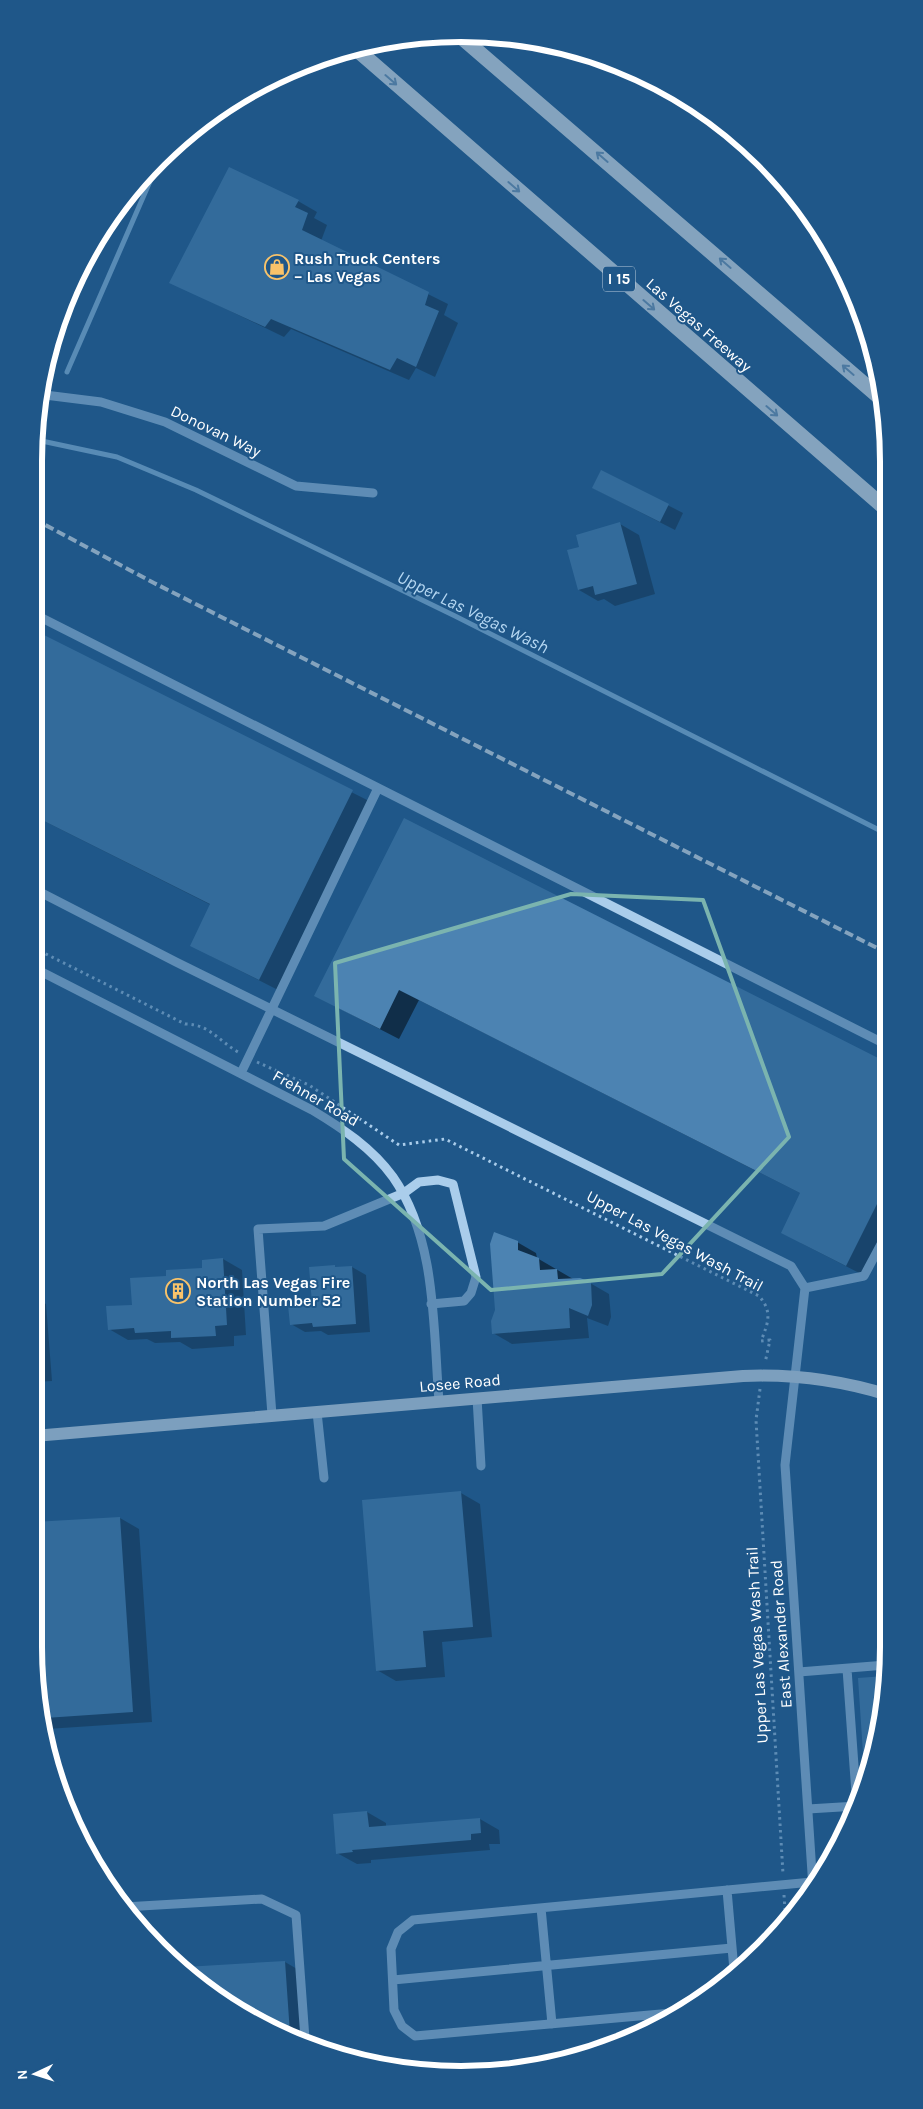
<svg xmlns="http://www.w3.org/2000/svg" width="923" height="2109" font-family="Karla,sans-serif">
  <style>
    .shadow { fill: #0007 }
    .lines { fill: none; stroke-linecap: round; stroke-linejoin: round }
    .stream { stroke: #9dc9ec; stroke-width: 5 }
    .building { fill: #4c83b2 }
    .path { stroke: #aacdeb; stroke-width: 3; stroke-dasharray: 2.5 4; stroke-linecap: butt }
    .minor { stroke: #aacdeb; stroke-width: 9 }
    .major { stroke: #eef6fe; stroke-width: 12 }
    .highway { stroke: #fff; stroke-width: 15 }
    .rail { stroke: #fff; stroke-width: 4; stroke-dasharray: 9 4; stroke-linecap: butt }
    .oneway { stroke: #84a3be }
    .marked { fill: none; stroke: #7bb4af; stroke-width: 4; stroke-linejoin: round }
    .labels { text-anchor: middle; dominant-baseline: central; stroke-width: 4; stroke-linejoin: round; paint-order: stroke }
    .shield { fill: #1f5789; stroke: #bccddc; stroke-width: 1 }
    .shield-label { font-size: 15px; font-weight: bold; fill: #fff }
    .poi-label { font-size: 16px; font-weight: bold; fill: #fff; stroke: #1f5789; text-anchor: start }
    .street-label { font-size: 16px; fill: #fff; stroke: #1f5789 }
    .water-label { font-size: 18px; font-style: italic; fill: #b5d7f2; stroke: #1f5789 }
    .rim { fill: none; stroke: #fff; stroke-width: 6 }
  </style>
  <rect width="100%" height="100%" fill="#1f5789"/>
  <path class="shadow" d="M298,201l19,11 -3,6 13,7 -6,16 127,63 -4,11 14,8 -23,54 -19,-9 -7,12 -118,-51 -7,8 -114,-55z
    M601,471l82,42 -8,17 -82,-42z
    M620,524l19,11 16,59 -40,12 -11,-7 -6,2 -19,-11 2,-42z
    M34,632l337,170 -93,188 -67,-34v-51l-177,-89z
    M404,820l484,244v167l-23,45 -64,-33 1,-49 -383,-194 -20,39 -64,-33z
    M517,1242l19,11 1,5 36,21 17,4 19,11 2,23 -3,9 -21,-8 2,20 -77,6 -19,-11z
    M223,1259l19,11 4,65 -12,1v10l-42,3 -12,-7 -25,1 -8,-4 -19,1 -19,-11 59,-52 35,-8z
    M352,1267l14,8 4,57 -42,3 -7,-4 -16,1 -14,-8z
    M34,1297l12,7 6,77 -18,1z
    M461,1493l19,11 12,133 -50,5 3,35 -49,4 -19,-11 -14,-169z
    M120,1518l19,11 13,193 -105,7 -13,-81v-125z
    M884,1677l-18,108 -6,-106z
    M367,1812l19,11v4l94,-8 19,11 1,14h-11l1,6 -119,10v3l-14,1 -20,-11z
    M285,1962l19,11 4,68 -60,-23 -61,-50z"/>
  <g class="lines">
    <path class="stream" d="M67,372l91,-209
      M37,440l80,17 79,33 259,126 432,218"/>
  </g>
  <path class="building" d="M229,167l70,33 -4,7 13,6 -6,17 127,62 -4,13 14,6 -23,56 -19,-9 -7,12 -119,-51 -6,8 -96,-44z
    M601,470l68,34 -9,18 -68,-34z
    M620,522l17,62 -42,11 -2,-9 -15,4 -11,-40 12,-3 -3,-12z
    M34,630l319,160 -94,190 -69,-34 20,-42 -176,-88z
    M404,818l484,245v119l-42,84 -65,-33 19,-40 -401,-203 -19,39 -66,-33z
    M494,1232l24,9v9l21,8 1,12 17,-1 1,10 22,-1 11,4 1,23 -4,11 -19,-8 1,20 -78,6 -1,-13 4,-11 -5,-66z
    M223,1258l4,67 -12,1 1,10 -45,2v-7l-36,2 -1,-5 -26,2 -2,-24 26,-1 -2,-27 36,-2v-6l36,-2v-8z
    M335,1265v2l17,-1 4,58 -43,3 -1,-4 -22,2 -2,-20 24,-2 -3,-36z
    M461,1491l12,136 -50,4 3,36 -50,4 -14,-171z
    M120,1517l13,195 -88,6 -11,-70v-126z
    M885,1676l-16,92h-5l-6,-90z
    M367,1811l2,16 111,-9 1,15 -10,1v6l-119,10 1,2 -17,2 -3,-40z
    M285,1961l5,73 -42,-16 -63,-51z"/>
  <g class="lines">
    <path class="path" d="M34,948l151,76c24,0 34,17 53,28
      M257,1062l52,23 90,60 46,-6 314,157c14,16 9,27 2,45l9,-1 -5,23
      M760,1389l-4,31 27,454
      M784,1895l2,30"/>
    <path class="minor" d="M719,120l10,9
      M784,184l17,18
      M45,395l56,7 64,20 131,64 77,7
      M34,614l853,431
      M34,889l142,73 615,304 14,22 -20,177 28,423
      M34,968l278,142c30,18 60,38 81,67 44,63 40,151 46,224
      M241,1073l137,-285
      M805,1288l59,-12 24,-45
      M477,1398l4,68
      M317,1412l7,66
      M272,1415l-14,-186 66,-3 80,-33 15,-11 19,-2 15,4 23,93 -5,16 -7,8 -33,3
      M847,1669l10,138
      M799,1672l87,-7
      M808,1809l49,-3
      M727,1890l7,80
      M124,1907l138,-8 34,16 9,124
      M541,1908l11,116
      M393,1980l339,-32
      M683,2012l-268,24 -13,-10 -8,-16 -3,-61 7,-17 15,-12 399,-38"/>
    <path class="major" d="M34,1436l709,-60c48,-2 100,5 145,19"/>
    <path class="highway" d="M460,36l425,366
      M355,48l531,461"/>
    <path class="rail" d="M34,519l120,64 733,370"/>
  </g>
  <defs><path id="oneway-shaft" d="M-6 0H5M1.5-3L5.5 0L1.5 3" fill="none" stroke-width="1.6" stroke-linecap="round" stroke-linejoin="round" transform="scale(1.25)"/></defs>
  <g class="oneway">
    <use href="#oneway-shaft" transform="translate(391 80) rotate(41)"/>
    <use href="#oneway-shaft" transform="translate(602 157) rotate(-139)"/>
    <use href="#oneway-shaft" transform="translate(514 187) rotate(41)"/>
    <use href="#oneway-shaft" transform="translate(725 263) rotate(-139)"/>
    <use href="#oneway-shaft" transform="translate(649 305) rotate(41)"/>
    <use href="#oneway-shaft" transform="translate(848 370) rotate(-139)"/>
    <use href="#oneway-shaft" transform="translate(772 411) rotate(41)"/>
  </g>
  <path d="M0 0H923V2109H0ZM571,894l132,6 86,237 -127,137 -171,16 -147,-131 -9,-196z" fill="#1f5789" fill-opacity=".55" fill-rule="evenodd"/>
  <path class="marked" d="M571,894l132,6 86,237 -127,137 -171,16 -147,-131 -9,-196z"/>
  <defs>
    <symbol id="shop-ring" viewBox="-11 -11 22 22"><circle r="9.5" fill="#1f5789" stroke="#f9c36a" stroke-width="1.5"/><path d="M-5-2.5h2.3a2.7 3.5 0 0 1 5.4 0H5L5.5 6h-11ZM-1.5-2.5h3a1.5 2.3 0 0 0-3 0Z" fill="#f9c36a"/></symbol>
    <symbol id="building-ring" viewBox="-11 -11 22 22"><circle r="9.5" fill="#1f5789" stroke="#f9c36a" stroke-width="1.5"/><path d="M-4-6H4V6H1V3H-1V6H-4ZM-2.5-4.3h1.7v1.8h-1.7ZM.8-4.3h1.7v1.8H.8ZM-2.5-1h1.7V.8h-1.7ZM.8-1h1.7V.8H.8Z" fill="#f9c36a"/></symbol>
  </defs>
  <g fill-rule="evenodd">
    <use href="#shop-ring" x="263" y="253" width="28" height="28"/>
    <use href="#building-ring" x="164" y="1277" width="28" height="28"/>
  </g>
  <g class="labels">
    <rect class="shield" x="603" y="266.5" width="32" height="25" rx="4"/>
    <g class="shield-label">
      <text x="619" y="279">I 15</text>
    </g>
    <g class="poi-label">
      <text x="294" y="258">Rush Truck Centers<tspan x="294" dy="18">– Las Vegas</tspan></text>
      <text x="196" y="1282">North Las Vegas Fire<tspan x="196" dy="18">Station Number 52</tspan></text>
    </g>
    <g class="street-label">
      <text transform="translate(699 325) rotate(41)">Las Vegas Freeway</text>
      <text transform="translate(216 431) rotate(26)">Donovan Way</text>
      <text transform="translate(316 1098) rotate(30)">Frehner Road</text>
      <text transform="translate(675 1241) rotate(28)">Upper Las Vegas Wash Trail</text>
      <text transform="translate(460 1383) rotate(-5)">Losee Road</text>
      <text transform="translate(781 1634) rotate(-94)">East Alexander Road</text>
      <text transform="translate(757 1645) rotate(-93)">Upper Las Vegas Wash Trail</text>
    </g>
    <g class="water-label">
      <text transform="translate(473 612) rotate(26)">Upper Las Vegas Wash</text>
    </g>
  </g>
  <path d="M0 0H923V2109H0ZM461 42H461A419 419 0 0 1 880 461V1647A419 419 0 0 1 461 2066H461A419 419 0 0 1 42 1647V461A419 419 0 0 1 461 42Z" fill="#1f5789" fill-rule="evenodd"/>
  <path class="rim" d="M461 42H461A419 419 0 0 1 880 461V1647A419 419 0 0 1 461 2066H461A419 419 0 0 1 42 1647V461A419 419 0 0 1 461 42Z"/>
  <g transform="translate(35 2074) rotate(266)" stroke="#1f5789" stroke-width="4" paint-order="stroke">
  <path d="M0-4L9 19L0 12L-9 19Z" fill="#ffffff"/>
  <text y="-8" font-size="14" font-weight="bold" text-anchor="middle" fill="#ffffff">N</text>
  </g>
</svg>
